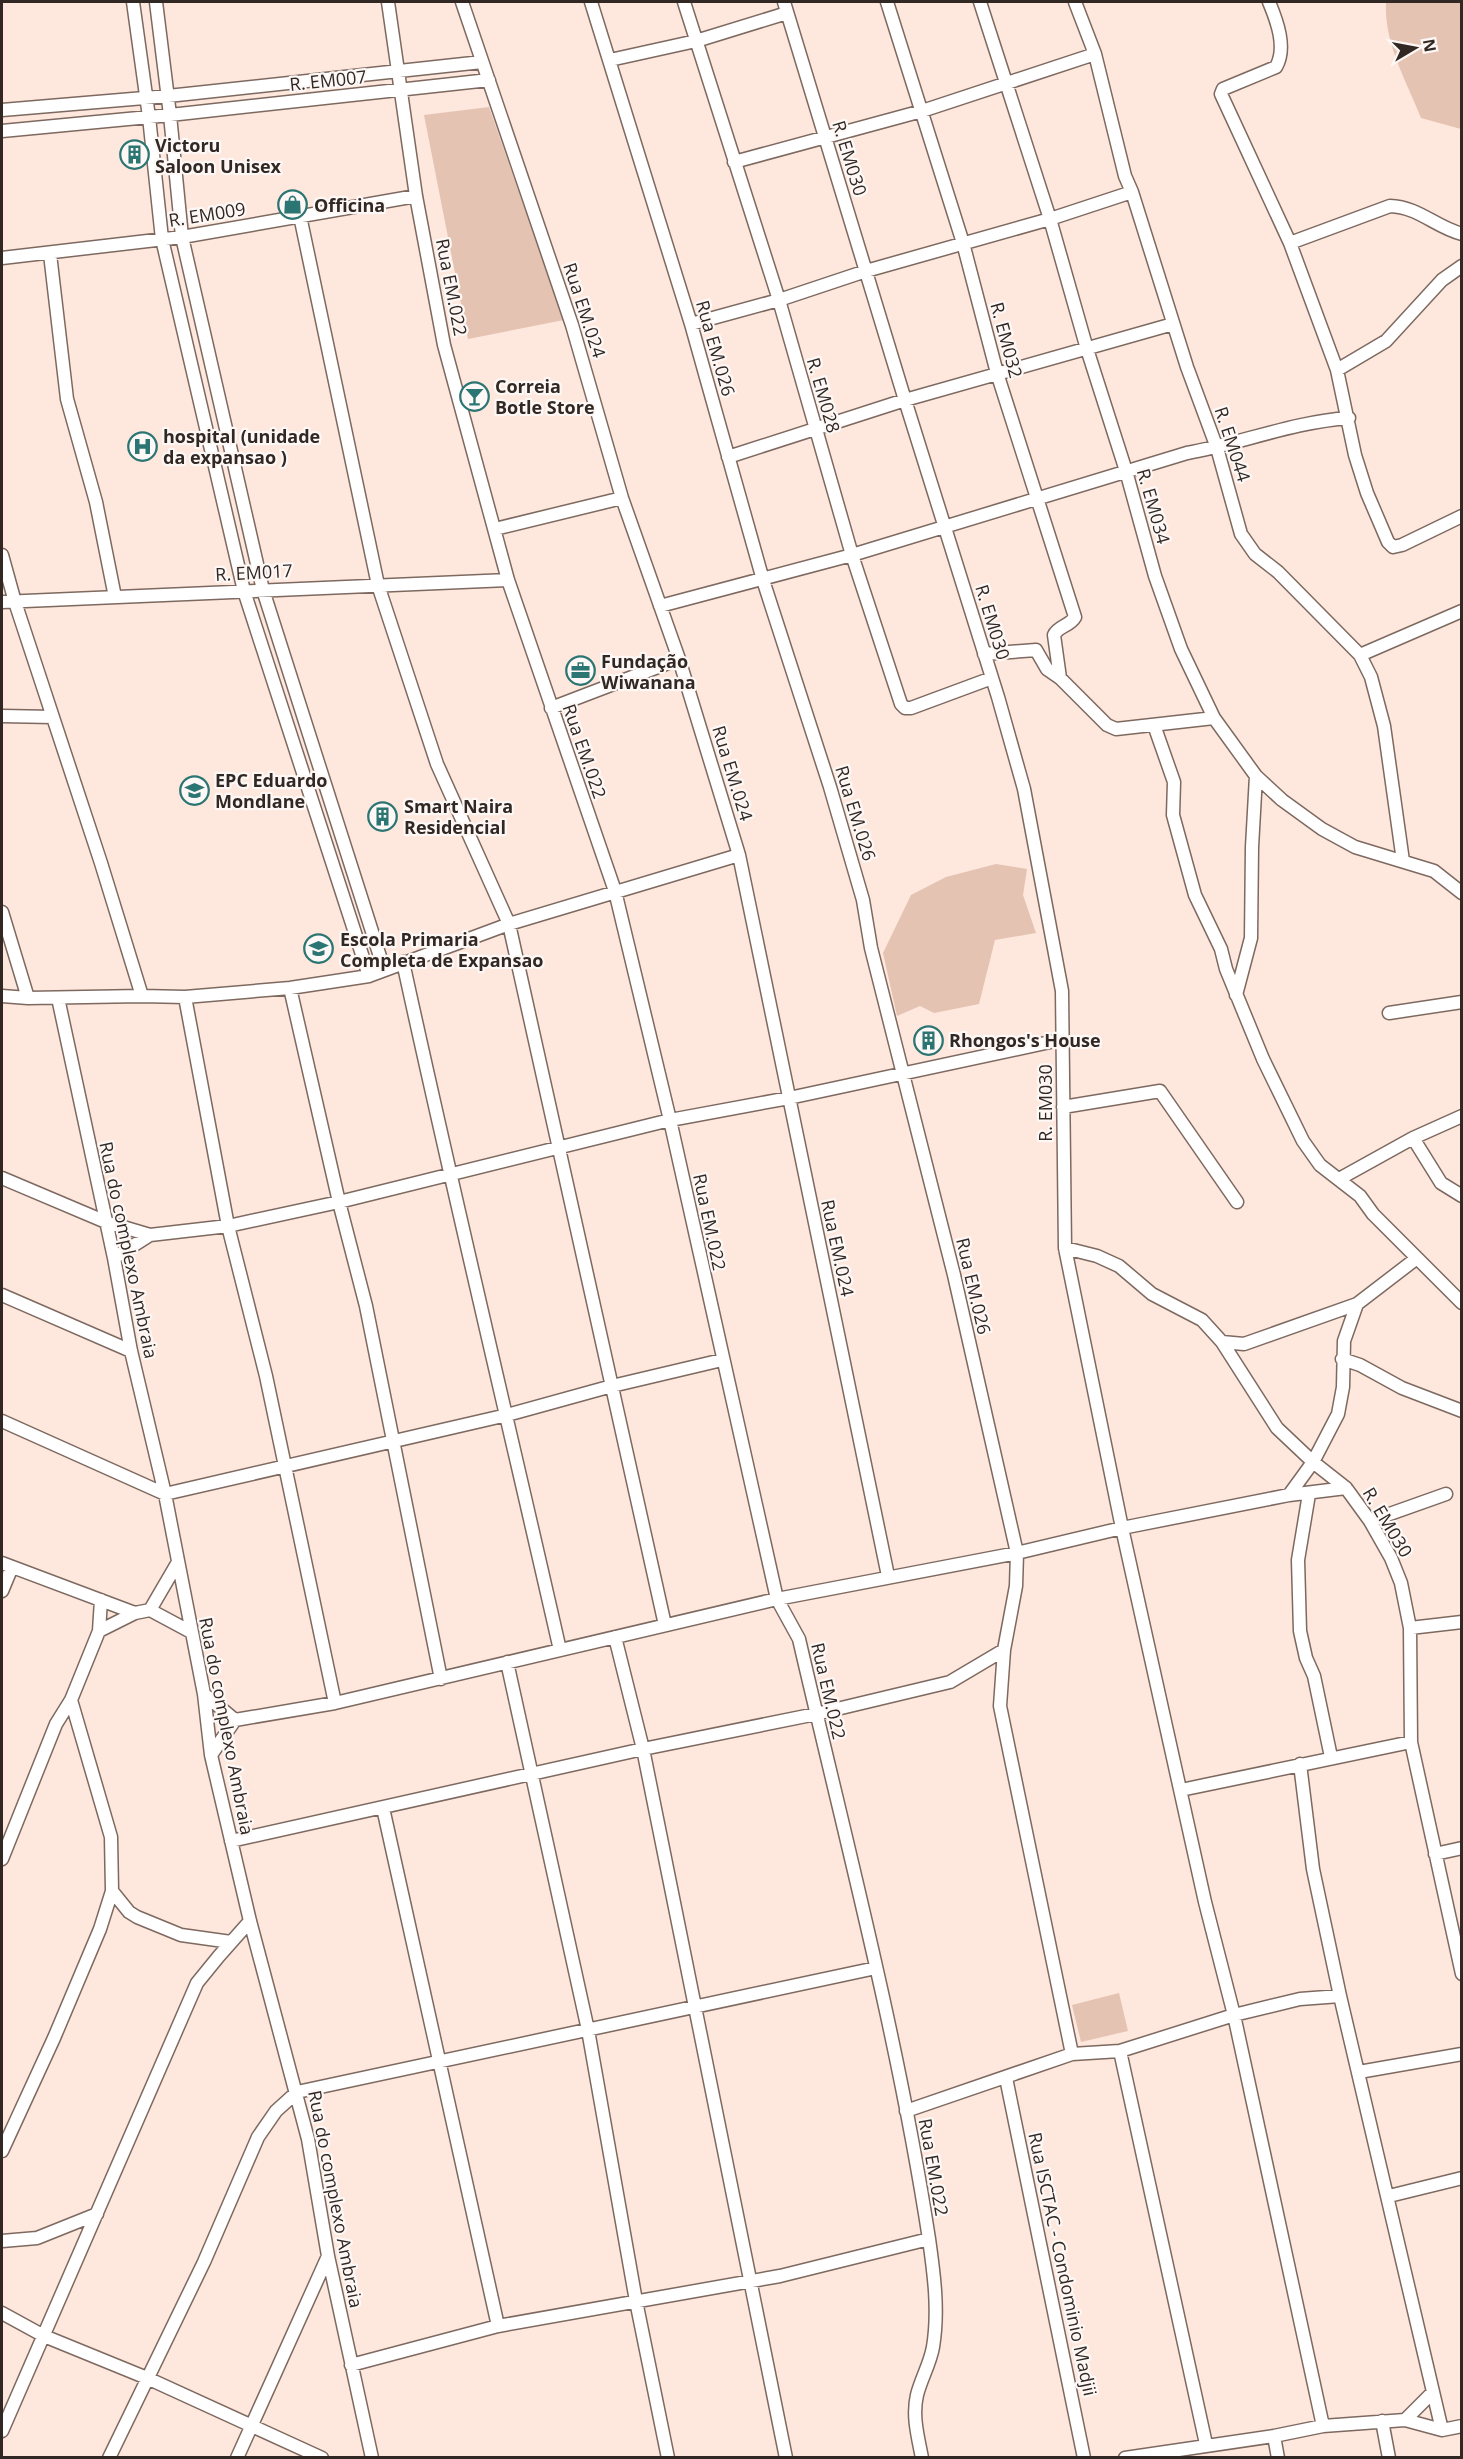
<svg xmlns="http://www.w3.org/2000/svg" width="1463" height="2459" font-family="'Open Sans',sans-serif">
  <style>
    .green { fill: #e5c3b2 }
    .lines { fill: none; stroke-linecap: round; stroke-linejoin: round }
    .minor-casing { stroke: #7d6960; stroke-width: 15 }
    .minor { stroke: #fff; stroke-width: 12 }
    .labels { text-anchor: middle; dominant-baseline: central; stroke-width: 4.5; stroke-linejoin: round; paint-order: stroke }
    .street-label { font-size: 18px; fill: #312824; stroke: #fdf8f6 }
    .poi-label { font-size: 18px; font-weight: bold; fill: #312824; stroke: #fdf8f6; text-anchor: start }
  </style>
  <rect width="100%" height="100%" fill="#fee7dc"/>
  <path class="green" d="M1386,2h75v127l-40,-11c-15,-38 -37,-74 -35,-116z
    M489,107l75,213 -96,19 -44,-224z
    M996,864l31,5 -4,26 13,38 -41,7 -16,64 -45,9 -14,-7 -23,10 -14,-63 28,-58 35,-18z
    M1119,1993l9,38 -47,11 -9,-37z"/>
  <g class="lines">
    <defs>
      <path id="minor" d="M133,2l16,115 13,122 82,352 125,385
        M156,2l14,113 12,122 81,353 121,379
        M388,2l28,194 28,149 64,235 107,311 55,229 107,479 22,40c46,199 99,398 130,600 5,35 10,72 4,108 -3,17 -12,32 -16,48 -5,21 1,42 5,63
        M462,2l110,323 50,173 57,161 60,196 149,721
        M591,2l100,322 72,256 67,207 33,113 8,48 83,327 63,278 -1,33 -12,64 -4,56 72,348
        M684,2l95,298 73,255 49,149 4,4h6l81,-30
        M784,2l121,398 93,297 26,92 38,202 3,257 32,8 22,10 33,28 50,26 20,22 55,86 36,34 33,26 24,33 21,37 10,25 9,45 1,114 51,232
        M887,2l76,241 34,130 78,244c-5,9 -17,9 -21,18l6,43
        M980,2l70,217 37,130 39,122 29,105 26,73 33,69 42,58 26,24 40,29 33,18 79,24 28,22
        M1075,2l20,52 30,122 7,16 55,175 30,81 24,86 14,20 23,18 82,83 11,22 13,49 19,135
        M1269,2c8,19 18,46 7,65l-53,22 -2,5 69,149 47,127 18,85 12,38 21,49 5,5 9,-2 60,-29
        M610,60l86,-19 91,-28
        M2,110l166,-14 314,-34
        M2,131l168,-16 319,-35
        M734,162l188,-51 173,-57
        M300,216l78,369 59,179 72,160 156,701
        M1290,243l100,-37c29,1 45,21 72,28
        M50,254l17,145 29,103 19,95
        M2,258l180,-21 234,-41
        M691,324l88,-24 87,-29 184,-52 82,-27
        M1337,370l49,-29 56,-61 20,-14
        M728,457l177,-57 268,-76
        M495,529l127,-31
        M2,555l13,47 86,261 41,133
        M2,602l506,-22
        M660,606l192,-51 335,-102c55,-10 106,-31 162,-35
        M984,654l52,-4 11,19 13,9 47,47 9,4 98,-11
        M1360,655l102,-44
        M551,708l128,-49
        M2,716l51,1
        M1154,725l20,57 -1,33 22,80 26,54 5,20 37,90 40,82 17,24 40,31 13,18 89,89
        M2,912l26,86
        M403,962c50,230 105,459 157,688
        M290,988l49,214 27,104 75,373
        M1236,995l15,-57 1,-91 4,-71
        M2,996l26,2 114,-2 43,1 105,-9 79,-12 140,-52 230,-69
        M185,997l43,229 38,150 69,327
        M58,998l56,260 17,93 34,143 39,200 7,61 39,166 58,218 20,117 44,202
        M1389,1013l73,-11
        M1063,1107l97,-16 77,111
        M1413,1138l28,45 21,13
        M2,1178l104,44 44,13 78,-9 111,-24 331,-82 119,-22 275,-59
        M1339,1179l74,-41 49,-22
        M1065,1248l57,280 83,374 29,113 89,411
        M114,1258l36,-23
        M2,1295l129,56
        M1222,1342l22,2 113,-40 60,-46
        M1342,1359l18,6 42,23 60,23
        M2,1421l163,73 342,-79 105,-29 110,-26
        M1309,1494l-11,66 2,71 6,27 8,18 17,81
        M1289,1495l24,-33 25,-48 5,-27 1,-46 13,-37
        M1370,1521l76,-27
        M2,1563l133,50
        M2,1591l10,-24
        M150,1610l28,-48
        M1410,1628l52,-6
        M99,1631l36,-18 15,-3 41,22
        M615,1637l28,112 143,709
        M507,1662l81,368 48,271 32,157
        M204,1694l31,26
        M211,1755l24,-35 100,-17 442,-104 240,-46 105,-25 167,-33 57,-7
        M1300,1764l13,105 27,127 102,434
        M1181,1790l230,-48
        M383,1808l115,518
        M231,1841l412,-92 173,-35 134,-32 54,-32
        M1435,1854l27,-6
        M2,1859l54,-135 15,-24 28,-69 2,-31
        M112,1891l17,21 8,5 44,18 50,7
        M1120,2051l86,393
        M1359,2072l103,-18
        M1006,2078l78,380
        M906,2111l166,-57 48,-3 114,-36 66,-16 40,-3
        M2,2151l52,-113 46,-109 12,-38 -1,-54 -40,-137
        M1389,2196l73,-18
        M2,2241l35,-3 60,-24
        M2,2313l42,23 103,42 175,80
        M351,2365l147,-39 282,-50 149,-37
        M1405,2420l28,-28
        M1382,2421l7,37
        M2,2431l195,-448 22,-27 31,-35
        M1274,2436l4,22
        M109,2458l95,-196 54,-125 18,-26 21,-19 579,-124
        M237,2458l91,-202
        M1125,2458l149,-22 49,-10 82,-6 37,10 20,-4"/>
    </defs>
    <use href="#minor" class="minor-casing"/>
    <use href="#minor" class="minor"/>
  </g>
  <defs>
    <symbol id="building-ring" viewBox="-11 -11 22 22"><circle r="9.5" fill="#fdf8f6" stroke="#2b7572" stroke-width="1.5"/><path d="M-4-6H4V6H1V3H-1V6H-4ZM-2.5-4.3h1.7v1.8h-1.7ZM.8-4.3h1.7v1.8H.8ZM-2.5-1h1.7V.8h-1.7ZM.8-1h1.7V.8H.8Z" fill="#2b7572"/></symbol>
    <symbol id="shop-ring" viewBox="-11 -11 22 22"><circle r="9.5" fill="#fdf8f6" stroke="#2b7572" stroke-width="1.5"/><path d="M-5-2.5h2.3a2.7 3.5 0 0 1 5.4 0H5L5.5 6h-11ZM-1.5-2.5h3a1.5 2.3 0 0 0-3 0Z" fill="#2b7572"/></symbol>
    <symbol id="bar-ring" viewBox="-11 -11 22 22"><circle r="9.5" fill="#fdf8f6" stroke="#2b7572" stroke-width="1.5"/><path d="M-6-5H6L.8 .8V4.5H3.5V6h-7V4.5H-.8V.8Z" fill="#2b7572"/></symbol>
    <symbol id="hospital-ring" viewBox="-11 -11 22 22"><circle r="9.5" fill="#fdf8f6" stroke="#2b7572" stroke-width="1.5"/><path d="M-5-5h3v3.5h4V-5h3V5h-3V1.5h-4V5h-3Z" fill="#2b7572"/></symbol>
    <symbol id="office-ring" viewBox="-11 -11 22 22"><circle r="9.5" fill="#fdf8f6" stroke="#2b7572" stroke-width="1.5"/><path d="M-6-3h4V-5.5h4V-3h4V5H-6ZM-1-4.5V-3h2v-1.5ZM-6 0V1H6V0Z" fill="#2b7572"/></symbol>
    <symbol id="school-ring" viewBox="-11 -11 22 22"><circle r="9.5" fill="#fdf8f6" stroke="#2b7572" stroke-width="1.5"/><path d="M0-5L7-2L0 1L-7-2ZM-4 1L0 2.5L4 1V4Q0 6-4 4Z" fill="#2b7572"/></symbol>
  </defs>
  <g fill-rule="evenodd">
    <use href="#building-ring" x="118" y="138" width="33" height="33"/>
    <use href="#shop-ring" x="276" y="188" width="33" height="33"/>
    <use href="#bar-ring" x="458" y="380" width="33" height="33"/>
    <use href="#hospital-ring" x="126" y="430" width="33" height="33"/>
    <use href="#office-ring" x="564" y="654" width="33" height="33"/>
    <use href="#school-ring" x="178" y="774" width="33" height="33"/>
    <use href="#building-ring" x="366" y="800" width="33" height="33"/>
    <use href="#school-ring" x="302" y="932" width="33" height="33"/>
    <use href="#building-ring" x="912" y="1024" width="33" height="33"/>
  </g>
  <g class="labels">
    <g class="street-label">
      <text transform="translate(328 80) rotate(-6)">R. EM007</text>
      <text transform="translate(850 158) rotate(73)">R. EM030</text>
      <text transform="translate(207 214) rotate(-9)">R. EM009</text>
      <text transform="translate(452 287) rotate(79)">Rua EM.022</text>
      <text transform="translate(585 310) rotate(72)">Rua EM.024</text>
      <text transform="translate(1007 340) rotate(75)">R. EM032</text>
      <text transform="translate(716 348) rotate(74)">Rua EM.026</text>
      <text transform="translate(824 395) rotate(74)">R. EM028</text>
      <text transform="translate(1233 444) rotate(72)">R. EM044</text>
      <text transform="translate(1154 506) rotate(74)">R. EM034</text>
      <text transform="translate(254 572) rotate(-3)">R. EM017</text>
      <text transform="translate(993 622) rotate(73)">R. EM030</text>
      <text transform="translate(585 751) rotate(71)">Rua EM.022</text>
      <text transform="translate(733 773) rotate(73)">Rua EM.024</text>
      <text transform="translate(856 813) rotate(73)">Rua EM.026</text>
      <text transform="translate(1045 1103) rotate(-90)">R. EM030</text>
      <text transform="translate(710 1222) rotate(78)">Rua EM.022</text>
      <text transform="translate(838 1248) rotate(78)">Rua EM.024</text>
      <text transform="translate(129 1250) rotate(78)">Rua do complexo Ambraia</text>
      <text transform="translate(974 1286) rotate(77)">Rua EM.026</text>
      <text transform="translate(1388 1522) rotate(59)">R. EM030</text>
      <text transform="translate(829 1691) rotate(77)">Rua EM.022</text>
      <text transform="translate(227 1726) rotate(79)">Rua do complexo Ambraia</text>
      <text transform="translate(934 2167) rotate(80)">Rua EM.022</text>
      <text transform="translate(336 2199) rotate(79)">Rua do complexo Ambraia</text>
      <text transform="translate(1063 2264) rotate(78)">Rua ISCTAC - Condominio Madjii</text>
    </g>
    <g class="poi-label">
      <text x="155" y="145">Victoru<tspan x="155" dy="21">Saloon Unisex</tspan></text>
      <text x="314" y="205">Officina</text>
      <text x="495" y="386">Correia<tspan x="495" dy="21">Botle Store</tspan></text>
      <text x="163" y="436">hospital (unidade<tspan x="163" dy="21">da expansao )</tspan></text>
      <text x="601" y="661">Fundação<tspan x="601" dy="21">Wiwanana</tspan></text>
      <text x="215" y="780">EPC Eduardo<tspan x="215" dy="21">Mondlane</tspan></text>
      <text x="404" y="806">Smart Naira<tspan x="404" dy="21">Residencial</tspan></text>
      <text x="340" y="939">Escola Primaria<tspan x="340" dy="21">Completa de Expansao</tspan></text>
      <text x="949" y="1040">Rhongos's House</text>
    </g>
  </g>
  <rect width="1463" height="2459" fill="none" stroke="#312824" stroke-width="6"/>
  <g transform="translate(1415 48) rotate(80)" stroke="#fdf8f6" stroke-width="4.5" paint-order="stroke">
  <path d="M0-4.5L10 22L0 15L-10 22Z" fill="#312824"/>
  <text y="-9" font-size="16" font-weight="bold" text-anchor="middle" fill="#312824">N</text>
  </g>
</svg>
